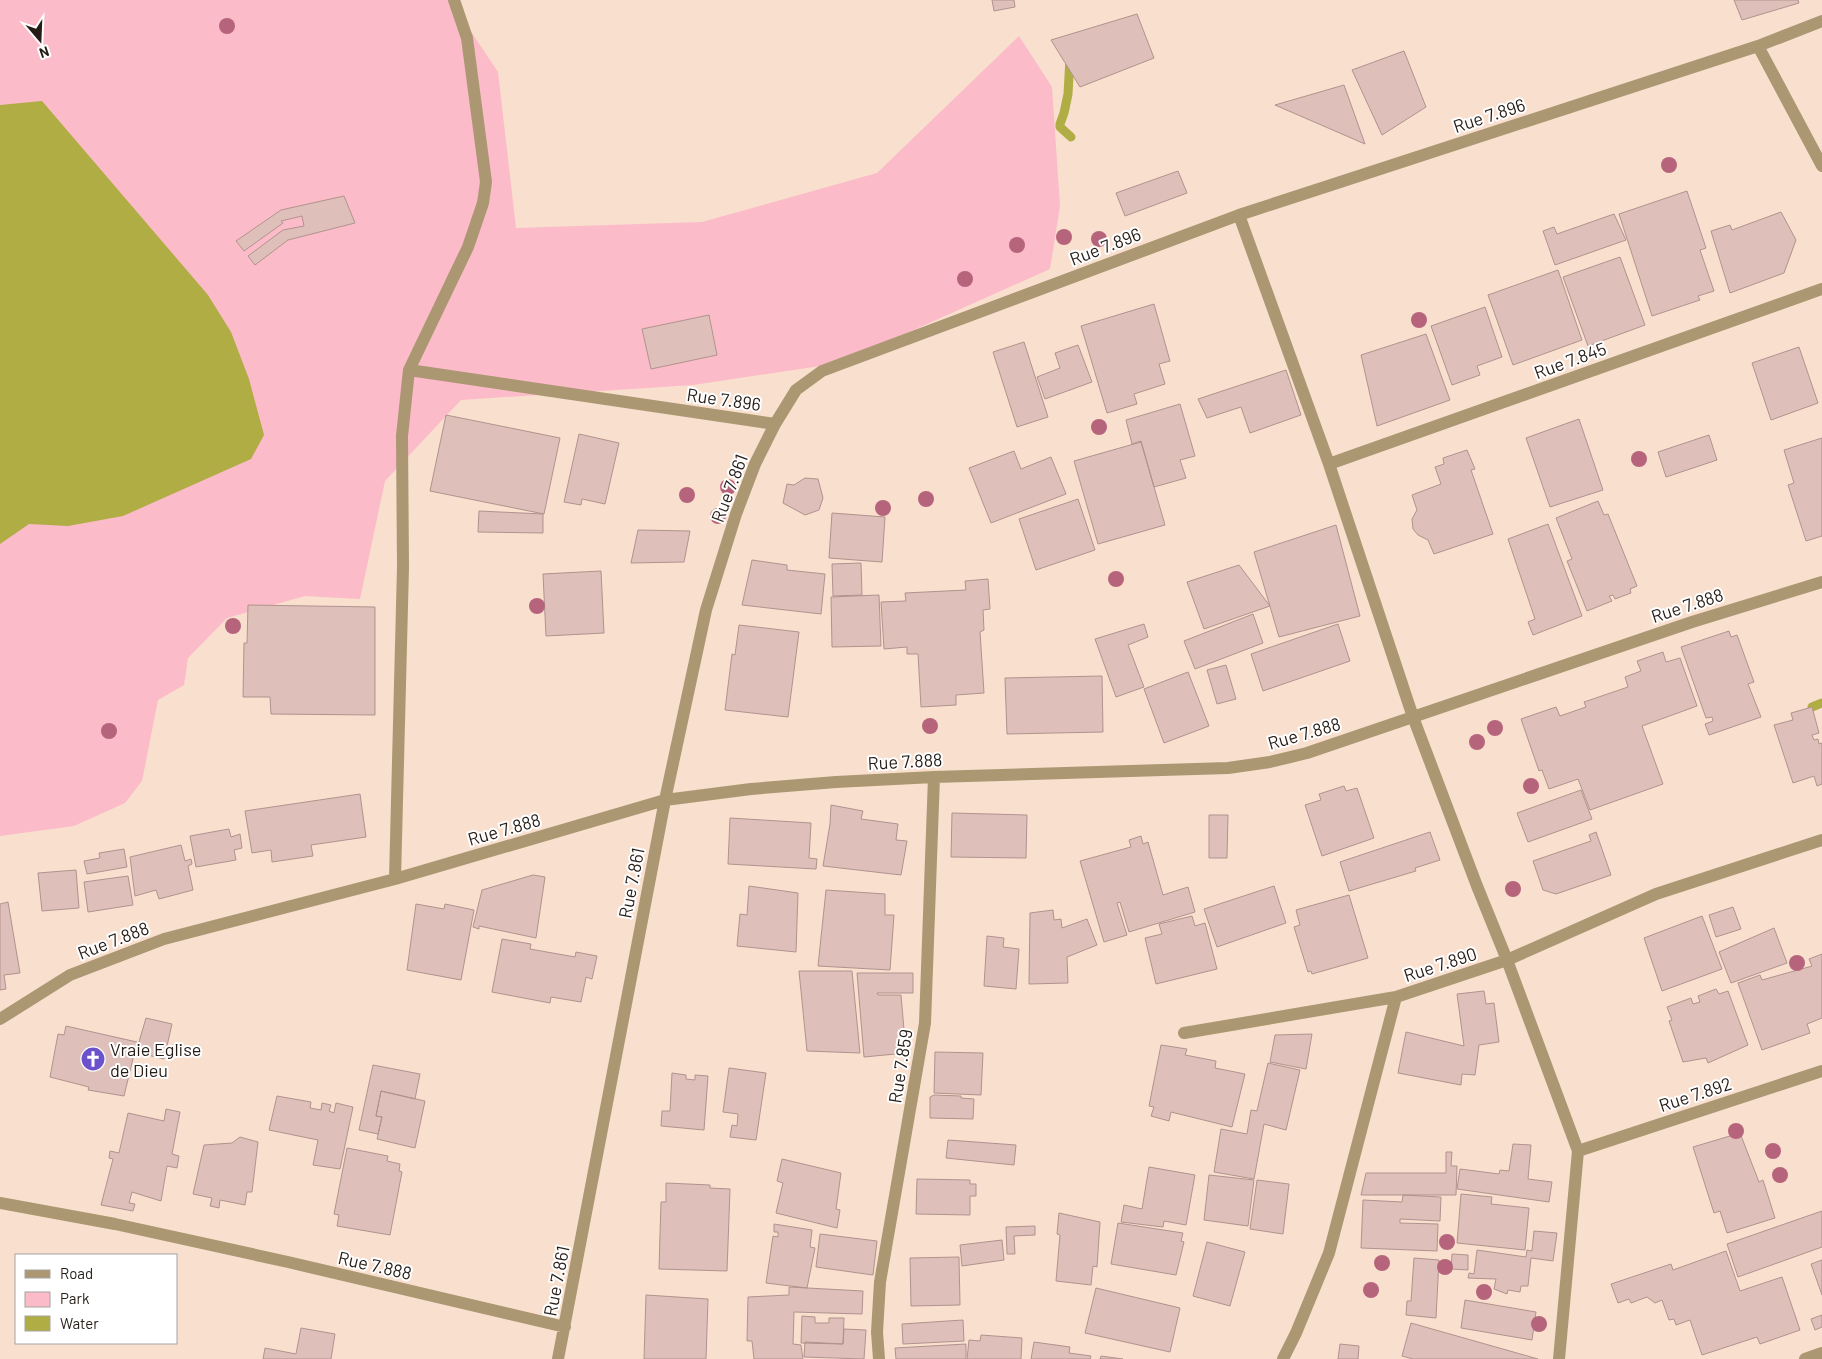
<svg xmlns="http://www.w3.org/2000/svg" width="1822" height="1359" font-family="Barlow,sans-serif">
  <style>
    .green { fill: #fbbbc8 }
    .water { fill: #b0ad45 }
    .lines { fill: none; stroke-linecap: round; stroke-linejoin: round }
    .stream { stroke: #b0ad45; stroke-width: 9 }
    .building { fill: #debfb9; stroke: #b1938e }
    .minor { stroke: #ab9772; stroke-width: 12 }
    .tree { fill: #b6647c }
    .labels { text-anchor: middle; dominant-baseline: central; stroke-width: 4; stroke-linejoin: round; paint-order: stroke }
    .street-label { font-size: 18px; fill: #251c16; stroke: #fff }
    .poi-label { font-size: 18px; fill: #251c16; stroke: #fff; text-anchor: start }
  </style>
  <rect width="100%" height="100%" fill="#f9dfce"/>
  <path class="green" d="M0,0h450l48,72 18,156 186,-6 175,-49 142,-137 33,51 8,119 -10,63 -210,94 -147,22 -232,15 -76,81 -25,118 -55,-3 -78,22 -39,40 -4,27 -26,15 -16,81 -17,22 -51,23 -74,10z"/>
  <path class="water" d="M42,101l166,194 23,37 18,47 15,56 -13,24 -128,57 -55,10 -39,-2 -29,20v-439z"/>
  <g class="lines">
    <path class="stream" d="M1070,58l-2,36 -4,19 -4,11v3l11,10
      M1812,707l10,-4"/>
  </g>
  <path class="building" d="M992,0h22l1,7 -21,4z
    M1734,0h64l1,3 -57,17z
    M1137,14l17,44 -74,29 -29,-47z
    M1404,51l22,56 -44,28 -30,-65z
    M1344,85l21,59 -90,-39z
    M1178,171l9,22 -62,23 -9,-23z
    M1687,191l19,57 -6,2 14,41 -16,5 2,4 -48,16 -33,-102z
    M344,196l11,27 -67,17 -33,25 -7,-9 35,-26 21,-4 -2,-10 -21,5 2,2 -39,28 -8,-10 45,-31z
    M1781,212l15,28 -12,33 -54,20 -19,-62 19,-6 2,5z
    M1614,214l12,26 -71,25 -12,-34 11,-4 3,7z
    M1620,257l25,68 -57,21 -25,-69z
    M1558,270l24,70 -69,25 -25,-70z
    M1154,304l16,57 -11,3 6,20 -31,10 3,10 -30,9 -26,-87z
    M1485,307l17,50 -25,9 3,9 -28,10 -21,-59z
    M709,315l8,40 -66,14 -9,-40z
    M1426,334l24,66 -73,26 -16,-71z
    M1024,342l24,75 -31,10 -24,-75z
    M1078,345l14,37 -47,17 -8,-22 23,-9 -5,-15z
    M1799,347l19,56 -47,17 -19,-57z
    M1286,370l15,45 -51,18 -9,-26 -34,11 -9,-19z
    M1180,404l15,52 -15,4 6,18 -32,9 -13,-46 -9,3 -6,-24z
    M446,415l114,23 -16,76 -114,-23z
    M1579,419l24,71 -53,17 -24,-69z
    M579,434l40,9 -14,61 -23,-5 -1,6 -17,-3z
    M1709,435l8,25 -51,17 -8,-25z
    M1822,438v98l-16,5 -18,-56 6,-2 -10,-33z
    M1141,442l24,83 -67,19 -24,-83z
    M1467,450l8,19 -4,1 22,64 -59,20 -6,-14 -10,-5 -5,-6 -1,-10 5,-9 -5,-15 29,-11 -6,-17 9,-3 -1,-6z
    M1014,451l7,18 30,-12 15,37 -75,29 -22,-55z
    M805,478l13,1 5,19 -4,12 -14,5 -22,-12 4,-19 7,1z
    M1078,499l17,51 -59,20 -17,-51z
    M1598,501l6,14 4,-1 29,72 -7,3 1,4 -16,6 -2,-4 -4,1 3,5 -25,10 -20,-50 5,-2 -16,-41z
    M479,511l64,3v19l-65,-1z
    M832,513l53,4 -3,45 -53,-4z
    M1548,524l34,92 -49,19 -5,-13 7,-3 -27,-80z
    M1336,525l24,91 -81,21 -25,-85z
    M638,530l52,1 -6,31 -53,1z
    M752,560l35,5v5l38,4 -4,40 -79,-9z
    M861,563l1,32 -29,1 -1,-32z
    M1239,565l31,41 -66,23 -17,-47z
    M601,571l3,62 -58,3 -3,-62z
    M988,579l2,30 -7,1 1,20 -4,2 4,61 -28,2v10l-35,2 -3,-53h-11v-7l-23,2 -3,-47 25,-1 -1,-8 61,-3 -1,-9z
    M879,595l2,51 -49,1 -1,-50z
    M248,605l127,2v108l-104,-1 -1,-17h-27l1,-54h3z
    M1253,614l10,29 -68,26 -11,-28z
    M1144,624l4,13 -20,8 16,42 -28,10 -21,-58z
    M1338,624l12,37 -87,30 -12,-37z
    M739,625l60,7 -11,85 -63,-7 7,-56 3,1z
    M1729,631l2,6 6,-2 17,47 -6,2 13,33 -52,18 -4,-11 8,-3 -1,-4 -6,1 -25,-71z
    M1663,652l3,10 14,-4 17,48 -55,20 21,58 -73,26 -12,-31 -29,10 -7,-19 -3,1 -18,-52 35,-12 4,9 26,-9 -2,-5 44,-15 -3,-10 16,-6 -4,-10z
    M1226,665l10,34 -19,5 -10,-34z
    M1188,672l21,54 -45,17 -20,-54z
    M1102,676l1,56 -96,2 -2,-56z
    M1812,707l7,26 -7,2 2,5 4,-1 1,5 3,-1v41l-5,2 -3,-10 -21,7 -19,-58 19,-5 -2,-7z
    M1344,786l2,5 11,-3 17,50 -52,18 -17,-51 16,-5 -2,-6z
    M1581,790l11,29 -64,23 -11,-29z
    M360,794l6,43 -55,8 2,11 -41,6 -1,-12 -19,3 -7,-42z
    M831,805l32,6 -2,8 37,5 -2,16 11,1 -6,34 -78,-9 7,-42z
    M952,813l75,2 -1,43 -75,-1z
    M1209,815h19l-1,43h-18z
    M730,818l81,5 -2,35 8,1 -1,10 -88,-5z
    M229,829l2,8 9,-3 2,14 -8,2 2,10 -40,7 -6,-31z
    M1430,832l10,28 -25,8 1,3 -67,20 -9,-29z
    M1596,832l15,43 -55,19 -13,-4 -10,-29 58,-20 -2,-6z
    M1141,836l2,8 5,-2 15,53 25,-8 7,25 -66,20 -9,-30 -3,1 10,32 -23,7 -24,-81 51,-14 -2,-7z
    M181,845l4,16 6,-2 1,5 -4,2 5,24 -34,9 -3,-9 -21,6 -5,-39z
    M124,849l3,18 -40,7 -3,-13 16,-3 -1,-5z
    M76,870l3,38 -37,3 -4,-38z
    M533,875l12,2 -9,61 -57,-12v3l-6,-2 9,-37z
    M128,876l5,29 -45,7 -4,-30z
    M749,886l49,7 -2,59 -59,-6 3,-32 7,1z
    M1274,886l12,37 -69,24 -13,-38z
    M826,890l59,4v21h9l-4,55 -72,-4z
    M1349,895l19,63 -56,16 -1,-3 -3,1 -14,-45 6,-2 -4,-15z
    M8,902l12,71 -16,2 2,14 -6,1v-86z
    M416,904l28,5 1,-5 29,6 -13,70 -54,-10z
    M1733,907l8,22 -25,8 -7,-22z
    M1053,910l1,10 7,-1 1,9 25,-9 10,26 -30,12 1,26 -39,1 1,-71z
    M1192,916l3,10 10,-3 12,46 -61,15 -11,-46 17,-4 -3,-10z
    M1702,916l20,53 -60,22 -18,-53z
    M1774,928l13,35 -56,20 -12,-31z
    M987,936l17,2 -1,9 16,2 -3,40 -32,-3z
    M502,939l29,5 -1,5 45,8 1,-5 21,4 -5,23 -6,-2 -5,25 -30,-5 -1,6 -58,-11z
    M1822,954v64l-15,6 3,9 -48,17 -24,-67 22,-8 2,5 50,-14 -3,-7z
    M799,971h53l8,82 -53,-2z
    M857,973h56v20h-36l1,2h23l5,58 -42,4z
    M1716,989l3,5 9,-3 20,54 -40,18 -2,-5 -23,4 -14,-41 3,-1 -5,-13 24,-9 2,6 7,-2 -2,-6z
    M1484,991l2,13 8,-1 5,39 -20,3 -4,30 -13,-1 -1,11 -63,-12 8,-41 58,14 -7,-52z
    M146,1018l26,6 -8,35 -28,-7z
    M66,1026l71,16 -13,54 -36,-6 1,-3 -39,-10 8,-43 6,1z
    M1312,1034l-6,35 -36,-7 5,-27z
    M1161,1045l26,4 -2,6 31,6 -1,7 30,6 -13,53 -61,-15 -2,9 -18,-5 3,-9 -5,-1z
    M935,1052l48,1 -2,42 -47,-2z
    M1268,1063l32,7 -14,60 -22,-6 -10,55 -40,-7 7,-43 26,5 4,-24 6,1z
    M373,1065l47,9 -5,25 -34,-8 -5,25 6,1 -4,17 -19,-4z
    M729,1068l37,5 -10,67 -26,-3 2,-12 5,1 1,-12 -15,-2z
    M672,1073l14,2v4l9,1v-5l13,1 -4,54 -43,-4 1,-15h8z
    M381,1091l44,10 -10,47 -38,-9 5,-22 -6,-1z
    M934,1095l27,1v2l13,1 -1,20 -43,-1v-21z
    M277,1096l34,6 -1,6 11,2 1,-7 9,2 -2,6 5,2 2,-10 17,4 -13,62 -27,-4 5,-25 -49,-10z
    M166,1109l14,3 -8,42 7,2 -2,12 -10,-2 -6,35 -29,-9 -3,11 6,1 -2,7 -32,-6 12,-46 -4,-1 1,-7 9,2 9,-40 36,8z
    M1740,1133l19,49 4,-2 12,38 -48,15 -7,-22 -6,2 -21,-66z
    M240,1137l18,5 -6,50h-5l-2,13 -25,-5 -1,8 -9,-2 2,-8 -19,-4 11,-49 28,-2z
    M948,1140l68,5 -2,20 -68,-7z
    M1513,1144l18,1 -3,34 24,3 -3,20 -92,-13 3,-20 39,5 1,-4 9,1z
    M347,1148l41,8 -1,5 13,3 -1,7 3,1 -12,63 -53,-9 2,-11 -5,-1z
    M1446,1152h6l-1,14h6l-1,29h-95l5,-22h80z
    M782,1159l59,14 -5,36 4,1 -3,18 -61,-15 7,-30 -6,-2z
    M1149,1167l46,8 -9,50 -22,-4 -1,6 -42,-5 3,-17 18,4z
    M1209,1175l45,5 -6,46 -44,-6z
    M917,1179l53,1v4h6v12h-6v19l-54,-1z
    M1257,1180l32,4 -6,50 -33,-5z
    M666,1183l44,2v3l20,1 -3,82 -68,-2 2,-67h5z
    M1461,1194l31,3 -1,7 38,4 -4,42 -68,-7z
    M1403,1195l38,2 -1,24 -40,-2v4l38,1 -1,27 -76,-3 2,-48 39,2z
    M1822,1211v36l-84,30 -11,-33z
    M1059,1213l41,9 -3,45 -4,-1 -2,19 -35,-4 4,-46 -3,-1z
    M1118,1223l65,10 -2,8 3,1 -8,33 -65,-11z
    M774,1224l38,6 -2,17 5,1 -8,40 -41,-5 7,-47 5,1v-5h-4z
    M1035,1226v9l-21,1 1,18h-8l-1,-27z
    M1534,1231l23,2 -4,28 -22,-3 -3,28h-7l-1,6 -12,-2 -1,4 -13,-5 2,-10 -28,-1 1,-5 5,1 3,-24 49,7 1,-7 5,1z
    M820,1234l57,7 -4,34 -57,-8z
    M1002,1240l2,20 -42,6 -2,-21z
    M1207,1242l38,10 -15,54 -37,-10z
    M1726,1251l14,40 42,-14 18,53 -40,14 -3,-7 -55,18 -12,-35 -14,5 -2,-6 -5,1 -7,-20 -7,3 -8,-6 -16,6 -2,-4 -11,4 -7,-19 60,-20 2,6z
    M1452,1254l16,1v15l-17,-1z
    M959,1257l1,48 -49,1 -1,-48z
    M1414,1258l25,2 -3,58 -30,-3 1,-14h4z
    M1822,1260v35l-11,-31z
    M789,1287l74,4 -1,23 -68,-2 -1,32 8,1 2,14h-49l-2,-18h-5l1,-44 41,-2z
    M1096,1288l84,20 -10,44 -85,-19z
    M646,1295l62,4 -2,60h-62z
    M1465,1300l71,12 -4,28 -71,-12z
    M1822,1315v12l-7,3 -4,-11z
    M802,1316l13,1v6h14v-5h15l-1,26 -42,-1z
    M963,1320l1,21 -61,3 -1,-20z
    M1411,1323l127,36h-125l-11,-3z
    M301,1328l34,6 -4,25h-68l2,-11 31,6z
    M844,1329l22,1 -2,29 -60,-2 1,-15 38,2z
    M981,1335l41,3 -1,21h-54l2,-19 11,1z
    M1034,1342l36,5 -1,6 22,3 -1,3h-59z
    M966,1344v15h-70l-1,-11z
    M1340,1344l19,2 -1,13h-20z
    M1101,1356l22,3h-23z"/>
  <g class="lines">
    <path class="minor" d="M1758,46l64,120
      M1239,215l90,249 84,253 64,169 30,74 71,191 -19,208
      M409,370l366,54 21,-34 26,-19 417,-156 519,-169 64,-25
      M1329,464l493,-175
      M395,879l8,-312 -1,-131 7,-66 59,-123 15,-44 3,-21 -19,-144 -13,-38
      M0,1019l70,-44 94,-36 231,-60 270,-79 86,-11 85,-7 98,-5 294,-9 42,-6 37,-9 385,-131 130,-40
      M1184,1033l212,-36
      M1578,1151l244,-80
      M0,1203l115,21 173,38 277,65
      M558,1359l107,-559 41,-190 30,-96 19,-50 20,-40
      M879,1359l-2,-27 3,-50 45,-259 9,-246
      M1283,1359l13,-26 33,-80 67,-256 111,-37 149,-66 166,-54
      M1805,1359l17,-6"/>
  </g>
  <g class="tree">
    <circle cx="227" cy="26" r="8"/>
    <circle cx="1669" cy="165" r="8"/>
    <circle cx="1064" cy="237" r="8"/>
    <circle cx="1099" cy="239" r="8"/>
    <circle cx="1017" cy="245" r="8"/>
    <circle cx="965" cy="279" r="8"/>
    <circle cx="1419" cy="320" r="8"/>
    <circle cx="1099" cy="427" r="8"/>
    <circle cx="1639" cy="459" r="8"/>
    <circle cx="728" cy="487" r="8"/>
    <circle cx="687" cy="495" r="8"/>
    <circle cx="926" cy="499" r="8"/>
    <circle cx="883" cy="508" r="8"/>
    <circle cx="718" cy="516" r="8"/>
    <circle cx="1116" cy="579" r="8"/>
    <circle cx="537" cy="606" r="8"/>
    <circle cx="233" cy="626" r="8"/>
    <circle cx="930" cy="726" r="8"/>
    <circle cx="1495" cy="728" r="8"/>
    <circle cx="109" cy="731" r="8"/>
    <circle cx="1477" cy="742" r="8"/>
    <circle cx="1531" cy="786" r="8"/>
    <circle cx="1513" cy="889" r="8"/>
    <circle cx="1797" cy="963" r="8"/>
    <circle cx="1736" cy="1131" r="8"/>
    <circle cx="1773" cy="1151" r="8"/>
    <circle cx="1780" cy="1175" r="8"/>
    <circle cx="1447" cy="1242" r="8"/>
    <circle cx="1382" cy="1263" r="8"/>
    <circle cx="1445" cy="1267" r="8"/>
    <circle cx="1371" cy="1290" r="8"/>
    <circle cx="1484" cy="1292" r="8"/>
    <circle cx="1539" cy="1324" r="8"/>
  </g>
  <defs>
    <symbol id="church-disc" viewBox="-11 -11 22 22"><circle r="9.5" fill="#6b52cb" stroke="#fff"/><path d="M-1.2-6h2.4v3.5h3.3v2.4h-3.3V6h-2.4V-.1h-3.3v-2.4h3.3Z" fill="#fff"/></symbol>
  </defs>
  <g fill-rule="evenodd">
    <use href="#church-disc" x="79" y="1045" width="28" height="28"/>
  </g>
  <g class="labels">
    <g class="street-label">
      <text transform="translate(1489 115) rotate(-18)">Rue 7.896</text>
      <text transform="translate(1105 246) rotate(-21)">Rue 7.896</text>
      <text transform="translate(1570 360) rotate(-20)">Rue 7.845</text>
      <text transform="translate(724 399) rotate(8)">Rue 7.896</text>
      <text transform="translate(729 488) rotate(-69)">Rue 7.861</text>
      <text transform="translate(1687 605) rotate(-18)">Rue 7.888</text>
      <text transform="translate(1304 733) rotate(-16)">Rue 7.888</text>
      <text transform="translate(905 761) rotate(-3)">Rue 7.888</text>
      <text transform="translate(504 829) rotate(-16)">Rue 7.888</text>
      <text transform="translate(631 883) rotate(-79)">Rue 7.861</text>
      <text transform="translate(113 940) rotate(-21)">Rue 7.888</text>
      <text transform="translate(1440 964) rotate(-18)">Rue 7.890</text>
      <text transform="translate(900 1066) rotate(-81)">Rue 7.859</text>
      <text transform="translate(1695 1094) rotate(-18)">Rue 7.892</text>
      <text transform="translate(375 1265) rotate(13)">Rue 7.888</text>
      <text transform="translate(556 1281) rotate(-79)">Rue 7.861</text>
    </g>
    <g class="poi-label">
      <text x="110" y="1049">Vraie Eglise<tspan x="110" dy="21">de Dieu</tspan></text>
    </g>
  </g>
  <rect x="15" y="1254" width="162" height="90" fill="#ffffff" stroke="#a8a4a2"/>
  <rect x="25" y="1270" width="25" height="8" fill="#ab9772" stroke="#a8a4a2"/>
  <text x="60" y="1279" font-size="15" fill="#251c16">Road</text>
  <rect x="25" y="1292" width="25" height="15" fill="#fbbbc8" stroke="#a8a4a2"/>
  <text x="60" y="1304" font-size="15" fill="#251c16">Park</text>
  <rect x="25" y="1316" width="25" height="15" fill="#b0ad45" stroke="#a8a4a2"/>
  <text x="60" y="1329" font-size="15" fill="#251c16">Water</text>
  <g transform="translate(40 40) rotate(161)" stroke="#ffffff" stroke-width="4" paint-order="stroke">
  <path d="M0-4L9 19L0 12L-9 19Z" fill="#251c16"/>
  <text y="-8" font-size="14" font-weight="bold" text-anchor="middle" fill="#251c16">N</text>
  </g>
</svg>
